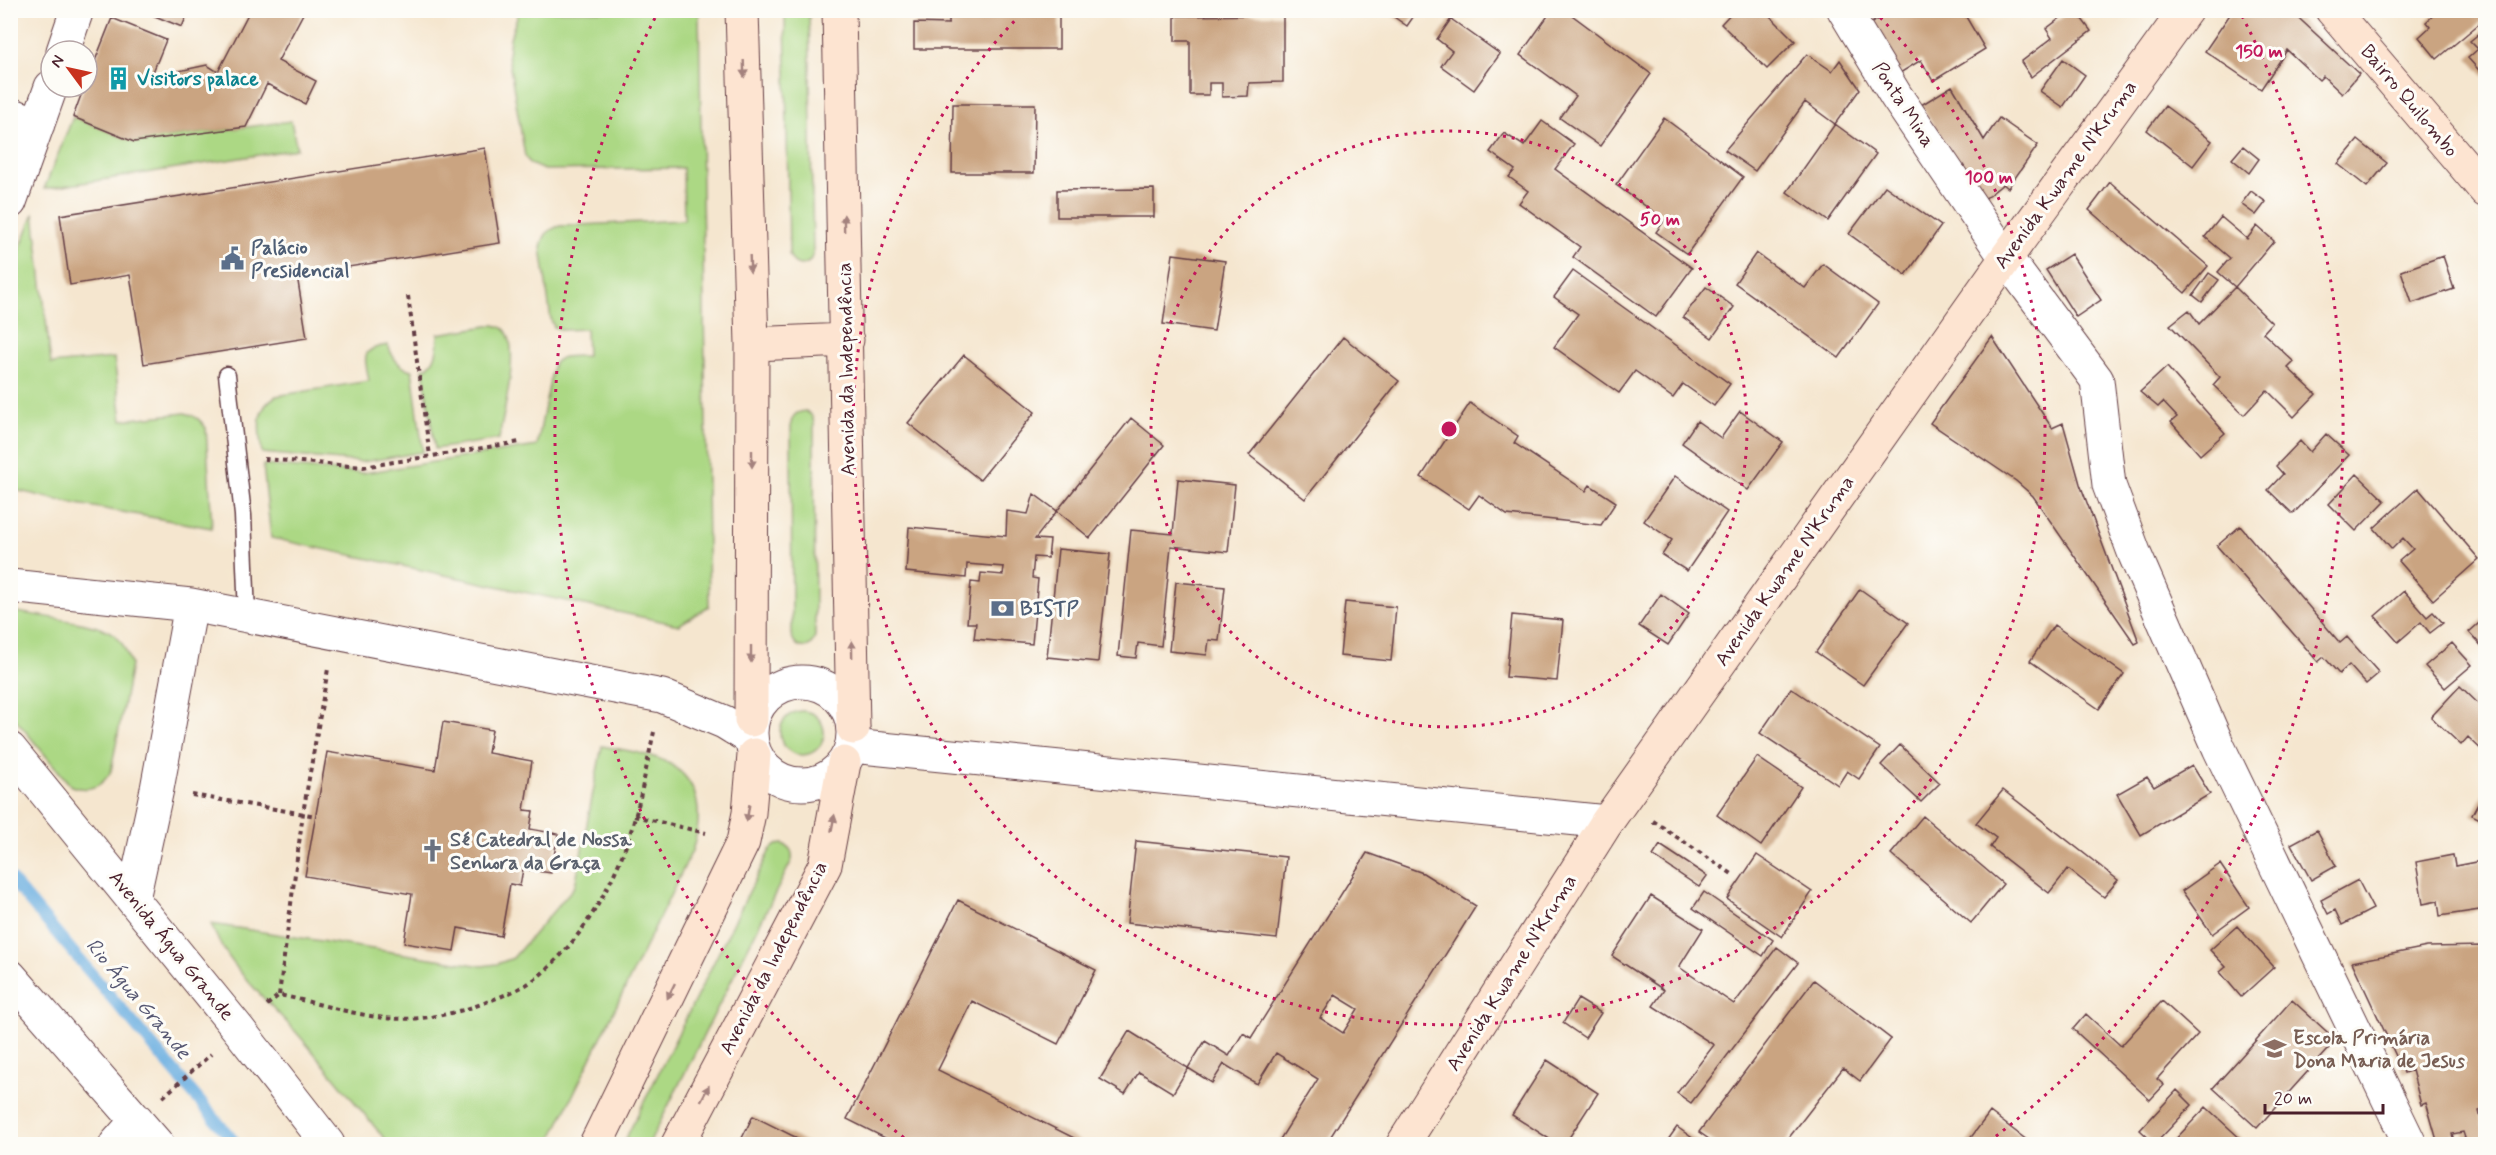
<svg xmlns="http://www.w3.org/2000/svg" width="2496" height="1155" font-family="Mynerve,sans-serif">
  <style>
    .green { fill: #acd884; stroke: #7b7c58; stroke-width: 1.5 }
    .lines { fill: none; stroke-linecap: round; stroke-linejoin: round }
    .stream { stroke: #6baee0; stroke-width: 12 }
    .building { fill: #caa481; fill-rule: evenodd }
    .lane-casing { stroke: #643d44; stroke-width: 19 }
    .street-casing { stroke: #643d44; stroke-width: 35 }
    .secondary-casing { stroke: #643d44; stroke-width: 35 }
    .path { stroke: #643d44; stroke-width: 4; stroke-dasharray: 4.5 4.5; stroke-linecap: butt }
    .lane { stroke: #fff; stroke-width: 16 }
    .street { stroke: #fff; stroke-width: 33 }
    .secondary { stroke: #fde4d1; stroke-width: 33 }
    .oneway { fill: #a4827e }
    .ring { fill: none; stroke: #c2185b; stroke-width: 3; stroke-dasharray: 3 6 }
    .labels { text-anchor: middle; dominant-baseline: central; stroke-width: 6; stroke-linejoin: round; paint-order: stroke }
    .culture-label { font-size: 20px; font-weight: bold; fill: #0d838f; stroke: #fdfcf7; text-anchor: start }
    .street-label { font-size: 20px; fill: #4a1f2b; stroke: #fdfcf7 }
    .service-label { font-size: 20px; font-weight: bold; fill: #4e5e75; stroke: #fdfcf7; text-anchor: start }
    .worship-label { font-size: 20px; font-weight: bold; fill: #5b616d; stroke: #fdfcf7; text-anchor: start }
    .education-label { font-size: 20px; font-weight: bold; fill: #785e54; stroke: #fdfcf7; text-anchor: start }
    .water-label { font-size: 21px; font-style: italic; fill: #575873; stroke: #fdfcf7 }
    .centre { fill: #c2185b; stroke: #fdfcf7; stroke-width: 3 }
    .ring-label { font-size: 18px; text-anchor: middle; font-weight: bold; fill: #c2185b; stroke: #fdfcf7; stroke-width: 6; stroke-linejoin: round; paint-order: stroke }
  </style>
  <rect width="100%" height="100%" fill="#fdfcf7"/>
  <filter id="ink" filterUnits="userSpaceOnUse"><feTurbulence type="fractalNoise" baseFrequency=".0167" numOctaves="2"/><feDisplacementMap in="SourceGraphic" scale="12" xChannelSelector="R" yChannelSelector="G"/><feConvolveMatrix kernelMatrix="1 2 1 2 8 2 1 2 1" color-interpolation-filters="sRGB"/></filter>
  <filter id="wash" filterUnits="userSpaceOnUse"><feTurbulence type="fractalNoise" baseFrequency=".008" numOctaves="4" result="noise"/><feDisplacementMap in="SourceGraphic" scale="24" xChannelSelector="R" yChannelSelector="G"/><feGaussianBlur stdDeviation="1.35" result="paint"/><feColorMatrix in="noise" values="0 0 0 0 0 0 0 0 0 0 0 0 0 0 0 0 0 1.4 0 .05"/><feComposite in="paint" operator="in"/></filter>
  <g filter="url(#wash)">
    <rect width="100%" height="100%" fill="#f5e6cf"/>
    <path class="green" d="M519,11h180l10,595 -30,19 -408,-87 -8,-73 100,8 174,-27 16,-81c8,-12 21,-8 34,-9l-1,-27 -24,1 -8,-3 -3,-7 -10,-73c3,-12 6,-17 19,-21l124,-6 -1,-52 -139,2 -14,-6 -5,-8 -17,-101 2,-17z
      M785,11h24l4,243c-4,14 -19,15 -24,0z
      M73,117l61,25 157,-21 6,28 -253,40z
      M34,213l17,151 63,-6 8,62 63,-7c9,2 16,7 21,15l6,100 -146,-26 -55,-13v-217z
      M494,325c5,1 9,2 12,6 14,20 -3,83 -7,108l-64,10 -12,-80c14,-5 15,-22 15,-35z
      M388,345c4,12 11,23 24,25l11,82 -61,10 -100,-9c-3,-22 -8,-44 14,-57l93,-15c-4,-24 -10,-32 19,-36z
      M806,411l6,5 2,7 1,213c-4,15 -18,15 -23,1l-1,-214c2,-9 6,-11 15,-12z
      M11,611c21,4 86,12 101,22 11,7 15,20 19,32l-20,106c-9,16 -23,21 -40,15l-60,-72z
      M780 733a22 22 0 1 1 44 0a22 22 0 1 1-44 0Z
      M602,746c20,4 41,6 60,14 39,17 42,55 30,91l-143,293h-160c-31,-37 -61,-76 -94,-113 -30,-33 -68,-65 -84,-107l271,42 15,-2 16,-6 62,-72z
      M783,844c8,4 10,8 9,16l-143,284h-26l147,-294 6,-5z"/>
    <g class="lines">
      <path class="stream" d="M10,878l226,266"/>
    </g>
    <g id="blocks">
      <path class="building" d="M10,10h8l-7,20 -1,-1z
        M140,10h49l-7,17z
        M250,10h55l-27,51 38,20 -11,23 -38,-20 -21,43 -112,15 -61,-25 11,-30h3v-6l25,-63 54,22 -15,37 56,-12 11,7z
        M455,10h14l-4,7z
        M949,10h110v39h-145v-26l35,1z
        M1384,10h34l-11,16z
        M1552,10h13l86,64 -51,72 -40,-28 16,-22 -56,-41z
        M1734,10h30l31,31 -28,28 -46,-45z
        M1892,10h70l23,39 -52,32 -12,-21 -21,13 -30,-49z
        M2071,10h4l16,21 -60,46 -10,-15 31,-24 -6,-9z
        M2233,10h57l69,64 -17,20 -19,-18 -4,4 -32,-30 -26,39 -56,-38z
        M2439,10h47v8l-49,41 -18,-22 11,-10 -4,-5z
        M1283,15v67l-34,1 -1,13 -26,1v-14h-13v12h-19v-54h-15v-25z
        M1451,19l49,35 -26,36 -33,-24 11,-15 -15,-12z
        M2486,28v50l-18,-20 10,-9 -8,-8z
        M1807,54l25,17 8,-11 20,29 -25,35 -30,-22 -50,69 -30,-21z
        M2063,59l22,16 -22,32 -23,-16z
        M1952,86l32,54 15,-22 39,27 -30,43 -5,-4 -21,17 -61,-96z
        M953,104h82l-1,69h-82z
        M2165,106l47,35 -19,25 -46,-36z
        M1664,118l79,59 -56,77 -31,-22 9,-12 -49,-35z
        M1542,121l32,23 -19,25 137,99 -36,49 -83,-60 7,-10 -61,-44 9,-12 -19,-14 6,-7 -25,-18 14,-19 20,13z
        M1835,124l41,30 -48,67 -41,-29z
        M2358,140l29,23 -20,24 -29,-23z
        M2243,146l16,13 -10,14 -17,-14z
        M485,148l15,95 -203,32 10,63 -163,26 -14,-89 -60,10 -10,-70z
        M2110,182l98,84 -23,27 -96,-83z
        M1885,186l56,40 -35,49 -57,-41z
        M1154,189v28h-97v-27z
        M2251,191l15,11 -10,13 -15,-11z
        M2221,217l26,22 10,-13 17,15 -39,46 -17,-15 12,-14 -25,-21z
        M1756,253l49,35 18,-24 55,40 -39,54 -104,-75z
        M1173,254l52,7 -11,70 -51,-7z
        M2071,254l30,46 -25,17 -30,-47z
        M2443,256l11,33 -42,14 -11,-32z
        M1573,271l157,113 -16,22 -31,-22 -10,14 -38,-27 -16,22 -65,-46 24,-33 -24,-17z
        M2209,273l10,7 -17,22 -9,-7z
        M1706,287l28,20 -22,31 -29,-21z
        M2235,287l37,36 -9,10 31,29 -6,6 28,26 -22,23 -27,-27 -23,25 -31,-30 7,-8 -50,-52 19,-15 10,14z
        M1343,337l56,44 -94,118 -56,-44z
        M1992,337l60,91 11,-5 17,61 59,158 -4,2 -102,-148 -17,-15 -86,-58z
        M964,355l71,57 -55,68 -72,-57z
        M2167,367l58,66 -25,22 -29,-33 6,-5 -14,-15 -5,5 -18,-15z
        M1470,403l48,33 -4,7 72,48 4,-6 26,17 -15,23 -94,-10 -28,-20 -10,14 -48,-32z
        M1740,411l43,31 -35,48 -66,-47 15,-22 24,17z
        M1131,418l33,27 -74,93 -33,-27z
        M2326,434l23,21 -56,59 -25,-24 15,-16 -7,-8 24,-25 10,11z
        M2357,474l28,27 -29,30 -27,-27z
        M1675,476l52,36 -40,59 -25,-16 10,-15 -28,-19z
        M1178,479l57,6 -7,67 -57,-6 -10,100 -23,-3 -2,15 -18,-2 13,-126 42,4z
        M2418,488l61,71 -46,41 -34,-39 14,-12 -10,-11 -11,11 -18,-21z
        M1034,494l23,17 -22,28 15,1 -2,18 -14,-1 -2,21 6,1 -6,65 -58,-5 2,-16h-9l4,-41 9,1 1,-10 22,2 1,-8 -37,-3 -1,14 -60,-6 3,-45 97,9 1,-25 21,3z
        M2240,526l100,117 7,-6 32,36 -13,11 -17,-19 -10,9 -15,-17 -6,5 -101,-116z
        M1058,549l52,5 -12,108 -51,-5z
        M1176,582l49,5 -6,54 -10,-1 -2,15 -38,-4z
        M1860,589l48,34 -45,62 -47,-33z
        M2404,591l23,26 6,-5 10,11 -13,10 -9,-11 -23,20 -23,-26z
        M1661,594l28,20 -21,31 -29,-19z
        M1345,602l51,5 -5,54 -51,-5z
        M1512,615l51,5 -6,61 -51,-4z
        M2486,617v34l-17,-19z
        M2054,625l70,49 -25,35 -69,-48z
        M2452,643l20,22 -27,23 -20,-22z
        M2460,686l26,25v43l-18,-17 -7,8 -30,-28z
        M1791,688l89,60 -21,31 -12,-8 -9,14 -78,-52z
        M443,722l49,8 -4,23 44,8 -8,49 9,1 -3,18 28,5 -7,39 -28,-4 -3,17 -10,-2 -9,52 -43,-8 -4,23 -50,-8 8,-49 -107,-18 22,-124 108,18z
        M1900,745l40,38 -19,19 -40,-37z
        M1757,757l44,30 -40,59 -44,-31z
        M2192,765l18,29 -69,41 -24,-41 30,-17 7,10z
        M2486,789v33l-14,-7z
        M2003,790l115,90 -14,17 -36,-28 -19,24 -59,-46 6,-9 -20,-15z
        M1923,816l80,68 -32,39 -80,-69z
        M2317,830l19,36 -25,14 -20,-36z
        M1136,841l150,16 -9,82 -150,-16z
        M1660,845l47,31 -8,11 -46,-31z
        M1367,853l56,20 53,33 -150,238h-49l41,-65 -42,-26 -19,31 -33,-20 -12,19 -24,-15 17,-27 24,15 14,-23 8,5zM1335,995l23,14 -15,24 -23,-15z
        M1757,855l55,37 -30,45 -55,-38z
        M2453,855l2,11 31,-6v49l-46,7 -2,-15 -15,3 -7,-42z
        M2220,864l29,43 -37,27 -30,-43z
        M2358,880l15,29 -31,16 -7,-15 -7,4 -7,-14z
        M1704,892l69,48 -10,16 -70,-48z
        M1651,896l52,33 -24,38 55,37 43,-57 21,16 -107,140 -14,-10 37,-48 -61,-39 11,-16 -52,-34z
        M958,900l138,70 -38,74 -86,-43 -34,69 148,74h-189l-50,-25z
        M2237,926l37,41 -33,30 -21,-25 6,-5 -16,-17z
        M2486,946v163l-7,2 7,29 -19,4 -4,-12 -11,2 3,10h-17l-10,-35 -2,-6 -5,2 -9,-35 -8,3 -52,-111 75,-15z
        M1814,980l77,59 -31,42 -17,-13 -59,76h-68l-17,-12z
        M1578,999l23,14 -16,25 -22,-15z
        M2292,1000l44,40 -79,88 -44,-40z
        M2162,1001l36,33 -41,45 7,6 -14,15 -77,-71 13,-15 35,32z
        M1129,1031l59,37 -15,25 -34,-21 -14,22 -25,-15z
        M1547,1060l51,33 -33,51h-8l-45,-29z
        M2177,1090l15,15 -37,39 -15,-14z
        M2206,1107l37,34 -3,3h-69z
        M1990,1112l42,32h-66z
        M753,1116l38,19 20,9h-72z
        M1677,1127l21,15 -1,2h-32z"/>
    </g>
  </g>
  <g filter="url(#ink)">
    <use href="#blocks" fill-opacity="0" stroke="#643d44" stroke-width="1.5"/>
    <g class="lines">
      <defs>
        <path id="lane" d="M227,375l16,140 4,101"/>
        <path id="street" d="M1844,10l52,86 110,162 91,122 12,105 26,70 84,193 191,396
          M63,51l14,-41
          M10,114l28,10
          M10,202l41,-115
          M10,586l181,19 471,91 62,26 26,16
          M751 733a51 51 0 1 1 102 0a51 51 0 1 1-102 0Z
          M852,746l755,76
          M10,749l229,281 89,114
          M133,899l24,-110 34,-184
          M10,976l147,168
          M116,1144l21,-24"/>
        <path id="secondary" d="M742,10l10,334 -1,376
          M839,10l14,718
          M2332,10l154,181
          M752,344l95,-4
          M596,1144l147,-302 6,-29 5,-58
          M678,1144l147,-279 19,-102
          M1403,1144l204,-322 399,-564 180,-248"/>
      </defs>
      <use href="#lane" class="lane-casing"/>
      <use href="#street" class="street-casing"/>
      <use href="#secondary" class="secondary-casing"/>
      <path class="path" d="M408,296l22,160
        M264,459l99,8 157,-25
        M192,795l124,21
        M634,816l72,17
        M1653,821l82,55
        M279,995l24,-182 25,-144
        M267,1005l12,-10c35,7 71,19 106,23 34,3 67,-3 99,-15 18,-7 41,-15 56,-28 42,-35 73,-90 90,-141 11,-33 16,-68 24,-102
        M163,1097l48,-43"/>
      <use href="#lane" class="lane"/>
      <use href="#street" class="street"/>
      <use href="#secondary" class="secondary"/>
    </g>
    <defs><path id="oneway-solid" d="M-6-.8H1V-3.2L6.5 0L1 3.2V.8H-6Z" transform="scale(1.5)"/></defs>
    <g class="oneway">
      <use href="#oneway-solid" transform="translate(744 69) rotate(88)"/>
      <use href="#oneway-solid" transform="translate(844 223) rotate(-91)"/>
      <use href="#oneway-solid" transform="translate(750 264) rotate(88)"/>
      <use href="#oneway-solid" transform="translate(752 459) rotate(90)"/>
      <use href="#oneway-solid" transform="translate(852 649) rotate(-91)"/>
      <use href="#oneway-solid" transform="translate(751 654) rotate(90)"/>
      <use href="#oneway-solid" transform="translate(748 813) rotate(99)"/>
      <use href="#oneway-solid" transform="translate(833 823) rotate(-79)"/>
      <use href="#oneway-solid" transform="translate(671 991) rotate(116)"/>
      <use href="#oneway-solid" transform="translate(705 1093) rotate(-62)"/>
    </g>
  </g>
  <g class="ring">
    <circle cx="1449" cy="429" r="298"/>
    <path d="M1874 11A596 596 0 1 1 1024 11"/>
    <path d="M911 1143A894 894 0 0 1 656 16M2242 16A894 894 0 0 1 1987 1143"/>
  </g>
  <defs>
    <symbol id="building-bare" viewBox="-9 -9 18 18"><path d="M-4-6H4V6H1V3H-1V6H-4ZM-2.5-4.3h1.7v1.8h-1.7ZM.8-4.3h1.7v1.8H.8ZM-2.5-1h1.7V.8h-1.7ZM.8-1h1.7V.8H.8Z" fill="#0f9aa8" stroke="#fdfcf7" stroke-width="2.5" paint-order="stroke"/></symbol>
    <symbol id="civic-bare" viewBox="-9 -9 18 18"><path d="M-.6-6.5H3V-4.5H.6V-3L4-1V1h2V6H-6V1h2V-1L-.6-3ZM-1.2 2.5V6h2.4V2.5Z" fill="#5c6f8a" stroke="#fdfcf7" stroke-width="2.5" paint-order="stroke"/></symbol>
    <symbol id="bank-bare" viewBox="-9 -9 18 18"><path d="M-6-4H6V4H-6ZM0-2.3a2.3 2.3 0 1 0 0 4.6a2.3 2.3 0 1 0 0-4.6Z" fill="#5c6f8a" stroke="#fdfcf7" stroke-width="2.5" paint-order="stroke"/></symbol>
    <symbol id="church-bare" viewBox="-9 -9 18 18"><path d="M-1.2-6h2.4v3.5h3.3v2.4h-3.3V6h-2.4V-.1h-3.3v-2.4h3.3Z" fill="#6b7280" stroke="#fdfcf7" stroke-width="2.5" paint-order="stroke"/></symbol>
    <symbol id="school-bare" viewBox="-9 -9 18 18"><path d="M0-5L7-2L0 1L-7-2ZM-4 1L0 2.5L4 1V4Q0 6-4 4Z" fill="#8d6e63" stroke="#fdfcf7" stroke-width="2.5" paint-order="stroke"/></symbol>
  </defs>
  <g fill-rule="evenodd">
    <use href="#building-bare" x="102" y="62" width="33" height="33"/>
    <use href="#civic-bare" x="216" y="242" width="33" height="33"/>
    <use href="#bank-bare" x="986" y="592" width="33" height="33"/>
    <use href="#church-bare" x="416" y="834" width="33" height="33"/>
    <use href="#school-bare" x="2258" y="1032" width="33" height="33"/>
  </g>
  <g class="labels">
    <g class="culture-label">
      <text x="137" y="79">Visitors palace</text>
    </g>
    <g class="street-label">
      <text transform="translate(2409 101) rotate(50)">Bairro Quilombo</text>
      <text transform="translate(1903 105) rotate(57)">Ponta Mina</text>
      <text transform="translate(2066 175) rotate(-54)">Avenida Kwame N’Kruma</text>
      <text transform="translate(847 369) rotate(-91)">Avenida da Independência</text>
      <text transform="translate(1785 571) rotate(-55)">Avenida Kwame N’Kruma</text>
      <text transform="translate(171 946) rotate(51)">Avenida Água Grande</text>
      <text transform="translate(774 958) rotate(-63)">Avenida da Independência</text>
      <text transform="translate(1512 973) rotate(-58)">Avenida Kwame N’Kruma</text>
    </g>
    <g class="service-label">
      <text x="251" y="248">Palácio<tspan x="251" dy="23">Presidencial</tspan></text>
      <text x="1020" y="609">BISTP</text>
    </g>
    <g class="worship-label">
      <text x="450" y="840">Sé Catedral de Nossa<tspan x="450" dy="23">Senhora da Graça</tspan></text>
    </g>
    <g class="education-label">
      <text x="2293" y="1038">Escola Primária<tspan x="2293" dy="23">Dona Maria de Jesus</tspan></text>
    </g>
    <g class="water-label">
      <text transform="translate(138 999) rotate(50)">Rio Água Grande</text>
    </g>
  </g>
  <circle cx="1449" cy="429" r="9" class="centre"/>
  <g class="ring-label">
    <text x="2259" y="57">150 m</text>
    <text x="1989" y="183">100 m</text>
    <text x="1660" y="225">50 m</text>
  </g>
  <rect width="2496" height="1155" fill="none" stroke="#fdfcf7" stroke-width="36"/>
  <g transform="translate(69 69) rotate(303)"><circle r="28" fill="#fdfcf7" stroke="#b5a4a5" stroke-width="1.5"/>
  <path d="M0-4.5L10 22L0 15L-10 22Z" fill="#c8321e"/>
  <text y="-9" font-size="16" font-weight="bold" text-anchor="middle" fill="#4a1f2b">N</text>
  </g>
  <path d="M2265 1104v9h118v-9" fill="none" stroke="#4a1f2b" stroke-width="3"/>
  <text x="2274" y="1104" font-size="18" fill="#4a1f2b" stroke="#fdfcf7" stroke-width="4.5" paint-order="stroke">20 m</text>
</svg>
